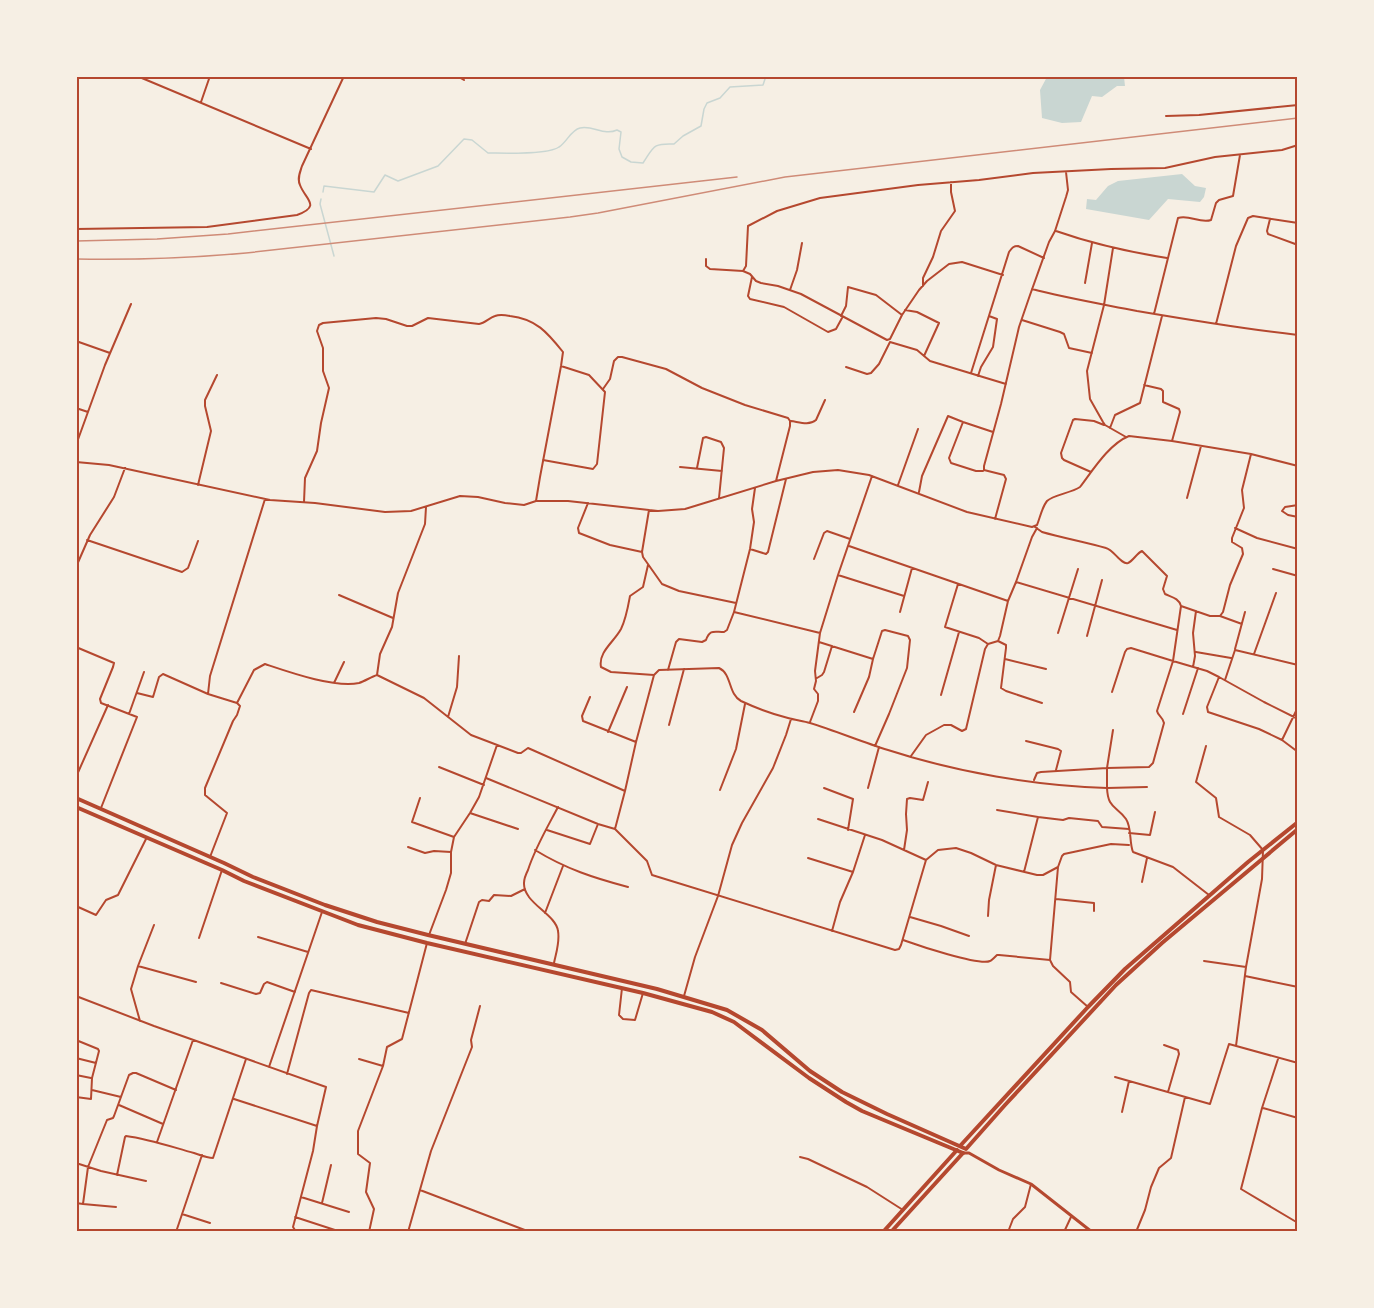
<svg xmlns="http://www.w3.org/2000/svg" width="1374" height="1308" font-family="'Noto Sans',sans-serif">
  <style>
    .water { fill: #c9d6d2 }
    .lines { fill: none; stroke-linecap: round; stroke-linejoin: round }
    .stream { stroke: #c9d6d2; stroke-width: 1.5 }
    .minor { stroke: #b5482f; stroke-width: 2 }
    .tertiary { stroke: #b5482f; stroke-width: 3 }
    .primary { stroke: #b5482f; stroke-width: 4 }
    .trunk { stroke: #b5482f; stroke-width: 4 }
    .rail { stroke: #cf8b77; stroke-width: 1.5 }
    .neatline { fill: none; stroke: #b5482f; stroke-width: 2 }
  </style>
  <rect width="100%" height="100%" fill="#f6efe4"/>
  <path class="water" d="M1047,77h77l1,9h-8l-15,11 -10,-1 -11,26 -19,1 -20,-5 -2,-28z
    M1182,174l13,12 11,2 -2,9 -4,5 -32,-3 -19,21 -63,-11 1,-10 9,1 12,-14 10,-5z"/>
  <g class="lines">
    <path class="stream" d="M1011,76h4
      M323,192l1,-6 50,6 11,-17 13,6 40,-15 26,-27 8,1 16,13c15,0 60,2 71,-6 8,-5 12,-17 21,-19 13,-3 24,8 37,2l4,2 -2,17 3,8 9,5 12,1c11,-16 9,-20 31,-19l9,-8 18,-10 3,-17 3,-6 13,-5 10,-11 33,-2 3,-9
      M321,199l-1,5 14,52"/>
    <path class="minor" d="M137,76l174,73
      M457,76l7,4
      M76,81l2,-5
      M201,102l9,-26
      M1166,116l33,-1 99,-10
      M1270,219l-3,12 1,3 30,11
      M76,229l131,-2 90,-12c25,-9 8,-16 3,-30 -3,-6 0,-13 2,-19l42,-90
      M1056,231c37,13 73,21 111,27
      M1113,248l-9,57 -17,66 3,28 13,23 2,3 21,12
      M706,259v7l4,3 33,2 3,-5 2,-40 29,-15 43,-13 98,-13 61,-5 54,-7 78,-4 54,-1 50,-11 67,-7 16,-5
      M743,271l7,3 6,7 5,2 17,3 23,8 86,46 3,-1 12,-24 17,-25 8,-9 22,-17 13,-2 41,13
      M752,277l-4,19 2,3 34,8 44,25 8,-3 6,-11
      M1085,283l7,-40
      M923,286v-8l10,-21 8,-26 14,-20 -4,-19v-10
      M1032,289c34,9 70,15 105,22 53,9 107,18 161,24
      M790,290l7,-20 5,-27
      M905,310l12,2 22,11 -15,33
      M1154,314l24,-96c11,-4 22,6 33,2l5,-17 3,-3 14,-4 7,-41
      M841,316l5,-10 2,-19 28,8 26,20
      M1022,320l38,12 4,2 5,14 23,5
      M1216,324l20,-78 12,-28 5,-2 45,7
      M76,341l34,12
      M890,342l27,8 13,11 76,23
      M846,367l21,7 4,-1 8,-9 11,-22
      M971,373l38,-121c3,-4 4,-6 9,-6l26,12
      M978,376l3,-9 12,-20 4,-28 -8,-3
      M1144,385l17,4 2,2v11l16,7 1,3 -8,29
      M603,389l7,-10 4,-18 4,-4h4l44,12 36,19 43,17 43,13 2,3v5l-14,55
      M76,408l12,4
      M791,421c8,1 18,5 25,-1l9,-20
      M963,422l-14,36 2,5 25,8h7
      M1110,428l5,-13 25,-12 22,-87
      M76,445l29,-80 26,-61
      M543,460l50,9 4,-5 8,-72 -16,-17 -28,-9
      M76,462l33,3 161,35 45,3 70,9 26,-1 49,-15 18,1 27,6 19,2 12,-4h32l90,10 27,-2 91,-28 37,-9 25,-2 31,5 98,37 65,15 5,-2c3,-7 5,-18 10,-24 6,-6 24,-8 33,-14 13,-17 29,-43 49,-51l43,5 79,13 47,12
      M680,467l42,4
      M697,468l6,-30 3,-1 15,5 3,6 -5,50
      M1091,472l-27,-12 -2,-2 -1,-5 12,-33 2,-1 19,2 10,4
      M198,485l13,-54 -6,-25v-6l12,-25
      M898,485l20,-56
      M919,492l3,-16 26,-60 15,6 30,10
      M1187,498l14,-52
      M304,502l1,-24 12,-27 4,-28 8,-35 -6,-17v-23l-6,-17 2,-6 4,-2 53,-5 10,1 21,7h5l16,-8 51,6c6,-1 10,-6 16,-8 5,-2 10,-1 15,0 26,3 37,16 53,36l-2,14 -21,111 -4,24
      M588,503l-10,25 1,5 31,12 32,7
      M1298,505l-13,2 -3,4 6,4 10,2
      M649,510l-7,42 1,5 19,27 17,7 57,12
      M995,519l11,-40 -2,-4 -20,-5v-4l17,-62 18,-77 11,-32 19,-53 6,-11 11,-34 2,-7 -2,-18
      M1035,527l7,5c21,6 43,10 64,16 8,2 15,17 22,15 5,-2 9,-10 14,-12l25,25 -4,13 2,5c6,3 14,4 16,12l-8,55 34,10 12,6 45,25 34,17
      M1235,528l22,10 41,11
      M87,540l95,32 6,-4 10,-27
      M849,546l159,55
      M750,549l16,5 2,-2 18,-73
      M814,559l10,-26 3,-2 23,8
      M648,565l-5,22 -13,9c-2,11 -4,23 -9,33 -7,13 -23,23 -20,38l10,5 43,3
      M76,567l14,-32 24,-38 11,-29
      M1273,569l25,7
      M838,575l66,21
      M1016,582l161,48
      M958,584l-13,43 34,11 9,6
      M339,595l54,23
      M1181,606l29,10h10l3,-4 7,-27 13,-31 -1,-6 -10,-6v-4l12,-30 -2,-18 9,-36
      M734,612l86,21
      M900,612l12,-44
      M1220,616l22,8
      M1058,633l20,-64
      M1087,636l15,-56
      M998,641l8,4v3l-5,40 5,3 36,12
      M819,642l54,17
      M76,647l38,16 -1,4 -13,32 1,4 36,14 -36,91
      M1235,649l10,-37
      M1196,652l35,6
      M1254,654l22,-61
      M1005,659l41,10
      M1193,667l2,-11 -2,-23 3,-22
      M668,670l8,-28 3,-3 23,3 4,-2c4,-11 8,-8 18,-8l3,-2 7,-18 16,-63 4,-27 -2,-13 3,-21
      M377,675l47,23 47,37 47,18h3l7,-5 97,43 -10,38 32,32 5,14 243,75 4,-1 2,-4 25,-85 12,-10 18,-2 15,5 25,12 41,10h6l15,-8
      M1219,677l-12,30 1,5 51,17 23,11 16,12
      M817,678l5,-3 2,-3 8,-26
      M1225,680l10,-30 63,15
      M334,683l10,-21
      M1112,692l13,-40 2,-3 4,-1 42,13 -16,50c1,5 6,6 7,12l-11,40 -4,4 -42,1v20l40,-1
      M137,693l16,4 6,-20 4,-3 45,20 29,9 3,3 -3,9 -4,6 -28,67v7l22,18 -17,44
      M208,694l2,-18 55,-177
      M941,695l18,-63
      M590,697l-8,19 1,5 53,21
      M237,703l17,-33 11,-6c24,8 69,24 94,19 6,-2 12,-6 18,-8l3,-21 12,-27 6,-34 27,-69 1,-17
      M854,712l15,-35 4,-18 9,-28 3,-1 23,6 2,4 -3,28 -18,46 -14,32
      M129,714l15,-42
      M1183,714l15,-46
      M448,717l9,-30 2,-31
      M810,722l8,-21v-7l-4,-5 2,-8 -1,-10 5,-38 18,-58 34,-99
      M669,725l15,-56
      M608,732l19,-45
      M1282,740l16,-33
      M1026,741l32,8 3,2 -5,19
      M1206,746l-10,36 20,16 3,19 31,18 13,15 -1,29 -16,88 -10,79
      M911,756l15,-21 18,-10h7l11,6 4,-2 19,-80 3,-5 10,-3 2,-5 8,-35 8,-19 16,-45 5,-9
      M439,767l45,18
      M76,777l32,-72
      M486,778l112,46 17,5
      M1034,780l3,-7 4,-1 66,-4 6,-38
      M824,788l29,11 -5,31
      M868,788l11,-41
      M720,790l16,-41 9,-45
      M625,791l11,-49 18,-67 5,-5 60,-2c13,6 9,26 22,33 15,7 31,13 47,17 7,2 15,3 22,5 26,8 52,19 78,27 68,22 147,36 219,38 1,21 9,17 19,31 6,9 3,23 7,33l40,15 36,28
      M420,798l-8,24 42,15
      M997,810l41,7 -14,55
      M470,813l48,16
      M1038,817l25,3 6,-2 29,3 4,6 27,2
      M818,819l64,21 44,20
      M547,830l43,14 8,-20
      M1129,833l21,2 5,-23
      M408,847l17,6 9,-2 17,1
      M535,850c31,19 59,28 93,37
      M904,850l3,-20 -1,-16 1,-15 3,-1 13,2 5,-18
      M808,858l45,14
      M1142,882l5,-24
      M1056,899l38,4v8
      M76,906l20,9 10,-15 12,-5 29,-58
      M545,913l18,-47
      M988,916l1,-16 7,-35
      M910,917l31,9 28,10
      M832,931l8,-29 13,-30 12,-37
      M429,935l17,-45 5,-17v-21l3,-15 16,-24 9,-16 18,-52
      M258,937l50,15
      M199,938l23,-68
      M903,940c14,5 76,26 87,21 1,0 6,-5 7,-6h2l51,5
      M465,944l14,-42 3,-2 7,1 5,-6 17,1 14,-7
      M1204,961l42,6
      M554,963c2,-10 6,-21 4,-32 -2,-17 -35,-28 -34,-48 0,-4 2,-9 4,-13 7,-22 19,-42 30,-63
      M138,966l58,16
      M1245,976l53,11
      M221,983l35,11 4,-1 4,-9 3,-2 28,10
      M622,988l-3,27 4,4 12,1 8,-27
      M76,996l78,30 172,61 -9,39 -4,25 -20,76 2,3 6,2
      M684,996l11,-39 23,-61 14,-51 10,-22 31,-55 13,-33 5,-16
      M1088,1007l-17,-15 -1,-10 -17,-16 -3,-6 8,-93 4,-11 2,-2 47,-10 18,1
      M140,1021l-9,-32 7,-23 16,-41
      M76,1040l22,9 1,2 -7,27 -1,21 -15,-2
      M1164,1045l14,5 1,4 -11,38
      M76,1058l20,5
      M359,1059l24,7 4,-19 15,-8 25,-96
      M1278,1059l-16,49 -21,81 57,34
      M269,1067l53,-155
      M287,1074l22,-81 2,-3 98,23
      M76,1075l15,3
      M1115,1077l95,27 19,-60 69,19
      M92,1090l29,7
      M234,1099l83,27
      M119,1105l44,19
      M1263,1108l35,10
      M1122,1112l7,-31
      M157,1142l36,-102
      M800,1157l8,2 59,28 36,23
      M76,1163l25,8 45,10
      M117,1175l8,-38 1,-1c23,3 46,11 68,17 6,2 13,5 19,5l33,-99
      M420,1190l110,42
      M301,1197l48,15
      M76,1203l7,1 5,-37 19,-47 6,-2 1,-2 15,-41 4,-2h3l40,17
      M322,1203l9,-38
      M83,1204l33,3
      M182,1214l28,9
      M295,1217l46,15
      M176,1232l26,-77
      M369,1232l5,-23 -8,-17 4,-29 -12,-9v-23l25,-65
      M408,1232l23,-81 41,-104 -1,-7 9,-34
      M1008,1232l5,-13 12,-12 6,-23
      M1064,1232l7,-15
      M1136,1232l9,-22 6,-23 8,-19 12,-10 14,-61
      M1296,1232l2,-3"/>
    <path class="tertiary" d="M963,1153h6l30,17 32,14 61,48"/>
    <path class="primary" d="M883,1232l74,-82
      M891,1232l72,-79"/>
    <path class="trunk" d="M76,798l148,65 29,14 72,28 52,17 51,13 229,54 70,21 35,20 48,41 32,21 45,22 79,35 39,-44 111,-120 46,-42 136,-114
      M76,807l146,63 22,11 114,44 69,18 216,50 69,19 22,10 75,56 37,24 16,9 101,42
      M960,1146l128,-139 37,-38 123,-107 50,-40"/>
    <path class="rail" d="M76,241l81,-2 71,-5 509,-57
      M76,259c57,1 114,-1 170,-6l324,-36 28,-4 187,-36 513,-59"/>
  </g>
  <rect width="1374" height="1308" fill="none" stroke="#f6efe4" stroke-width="156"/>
  <rect x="78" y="78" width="1218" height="1152" class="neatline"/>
</svg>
